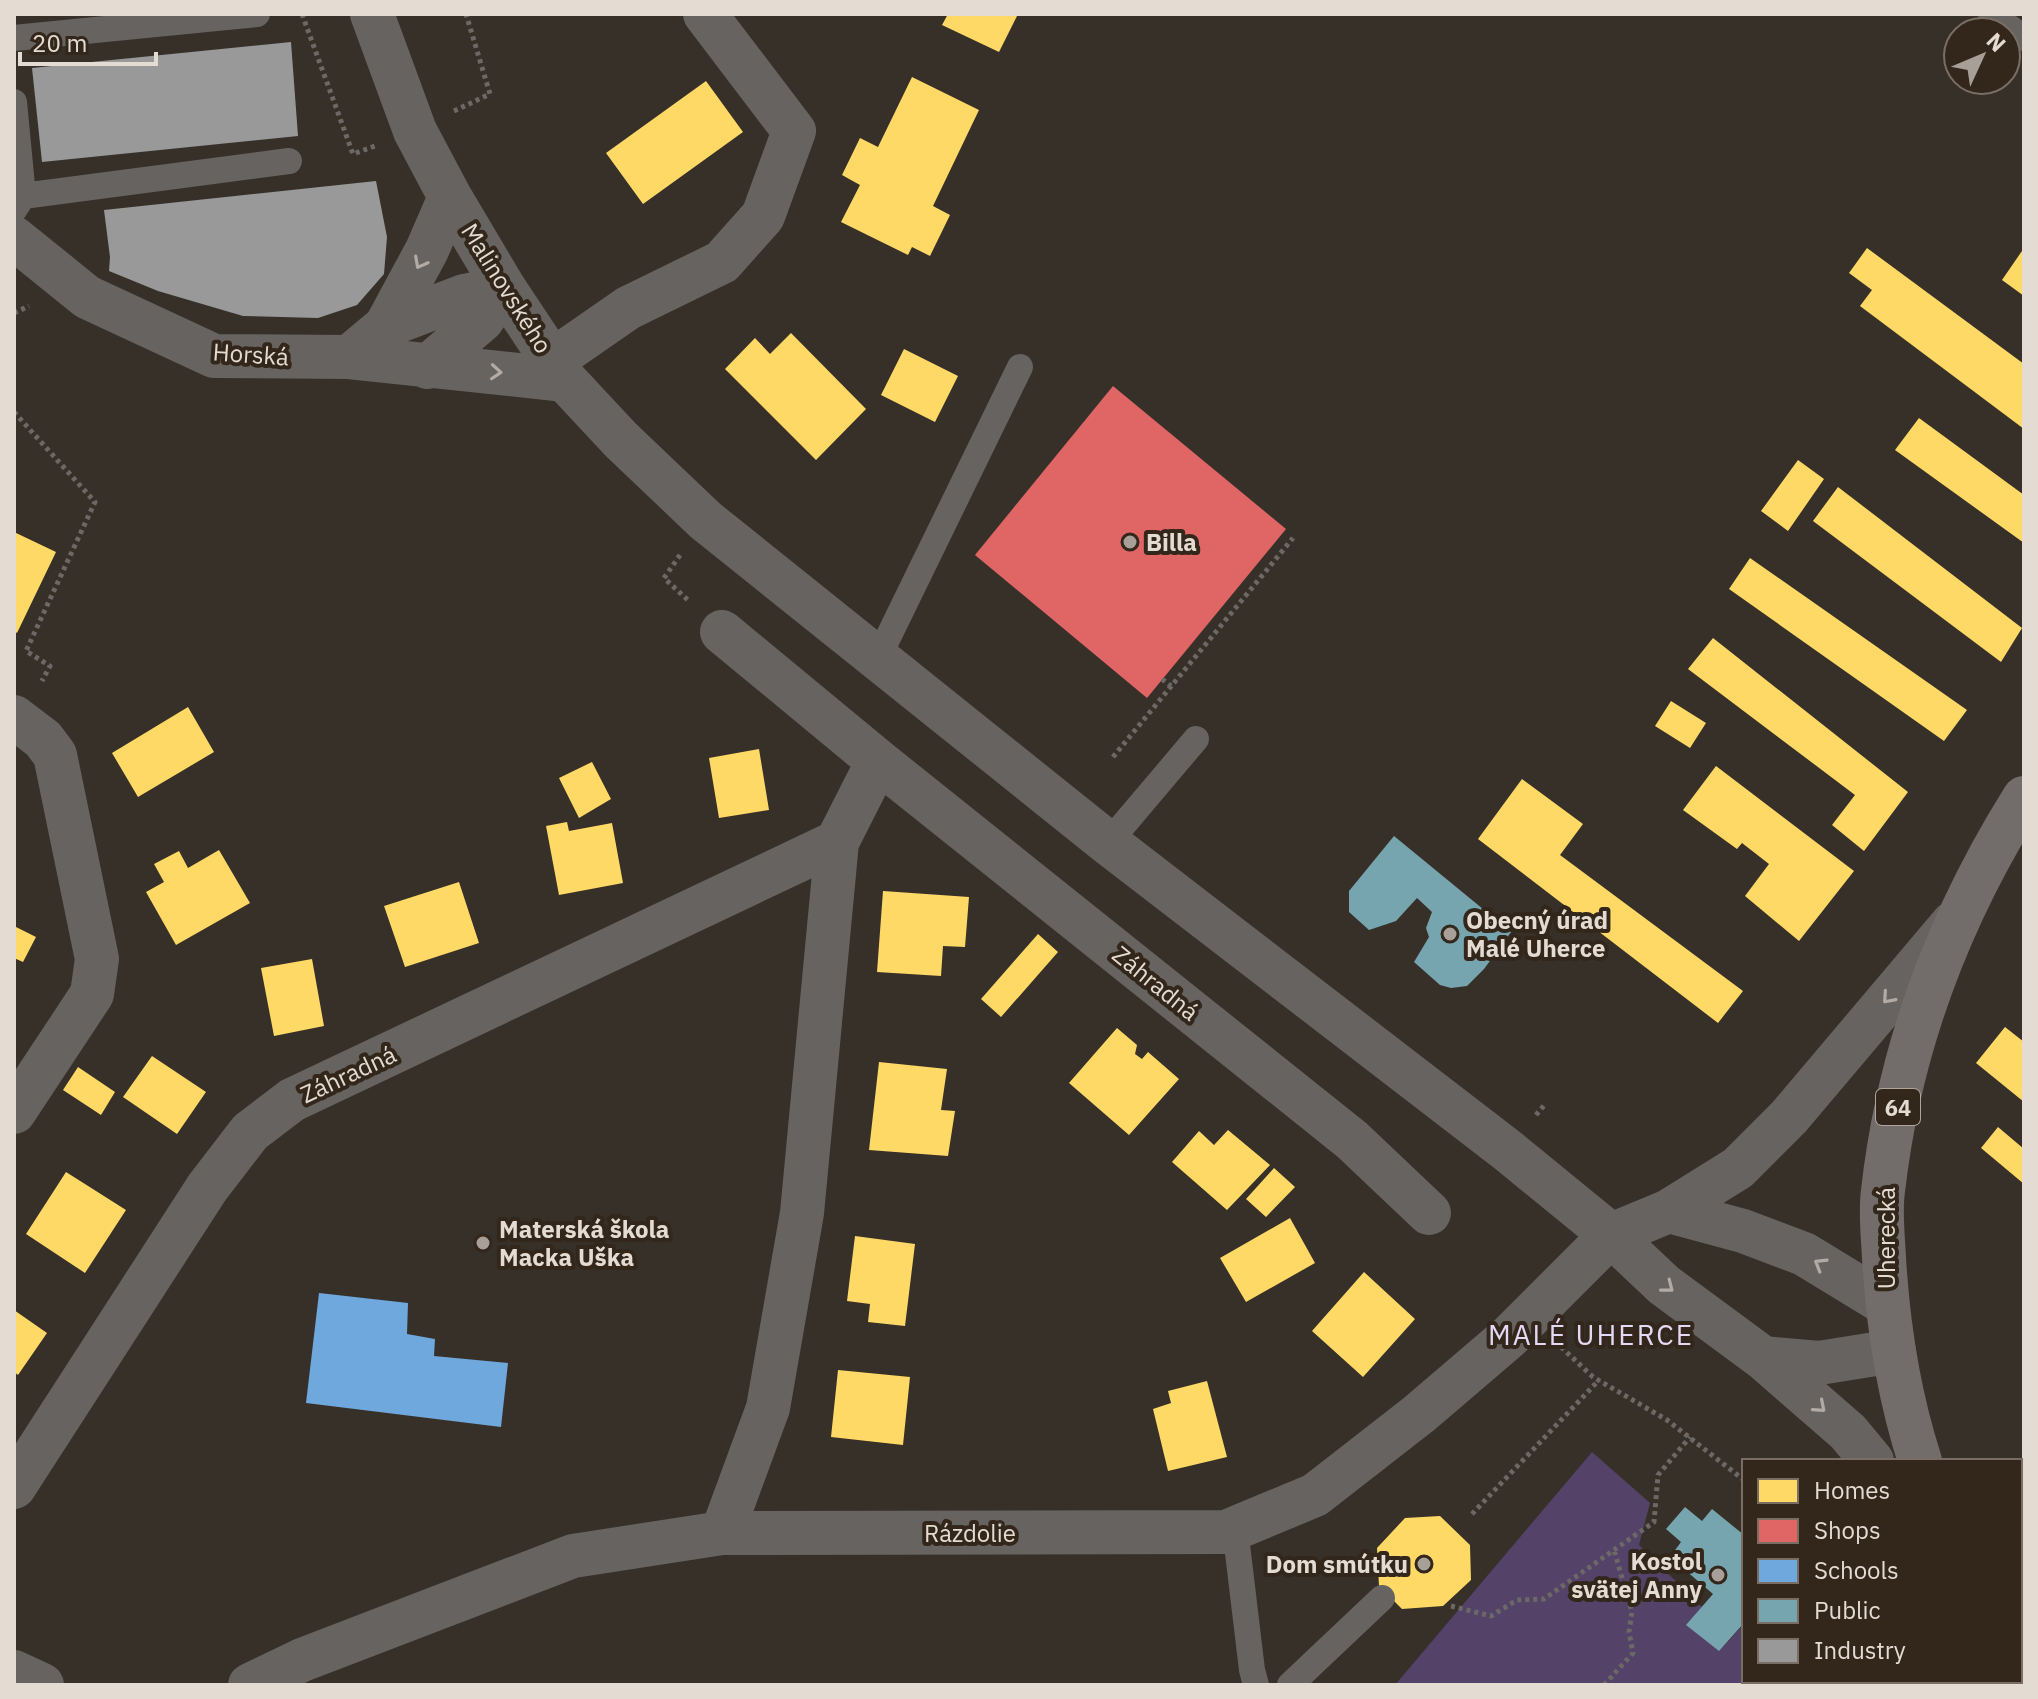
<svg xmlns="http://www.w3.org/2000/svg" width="2038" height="1699" font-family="'IBM Plex Sans',sans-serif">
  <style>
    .green { fill: #544268 }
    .homes { fill: #ffd966 }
    .shops { fill: #e06666 }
    .schools { fill: #6fa8dc }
    .public { fill: #76a5af }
    .industry { fill: #999 }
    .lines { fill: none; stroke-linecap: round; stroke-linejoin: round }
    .path { stroke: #6c6865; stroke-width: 5; stroke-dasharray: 4 4; stroke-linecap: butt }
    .service { stroke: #676360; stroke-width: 26 }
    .minor { stroke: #676360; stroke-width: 44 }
    .primary { stroke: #726d6a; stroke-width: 44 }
    .oneway { stroke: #b2aba5 }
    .poi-dot { fill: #a79f98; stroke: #33261a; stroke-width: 3 }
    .labels { text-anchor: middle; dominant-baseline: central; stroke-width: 8; stroke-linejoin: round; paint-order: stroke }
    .shield { fill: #33261a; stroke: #afa59c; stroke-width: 2 }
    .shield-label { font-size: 22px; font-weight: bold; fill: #e4dbd3 }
    .street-label { font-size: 24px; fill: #e4dbd3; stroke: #33261a }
    .poi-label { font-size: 24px; font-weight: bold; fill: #e4dbd3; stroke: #33261a; text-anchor: start }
    .quarter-label { font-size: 28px; letter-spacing: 2px; fill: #e3d8f5; stroke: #33261a }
  </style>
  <rect width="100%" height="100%" fill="#373029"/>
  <path class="green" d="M1592,1452l58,51 -11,42 63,62 -8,13 29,27 21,-23v57h140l5,4h-494z"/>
  <path class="homes" d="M948,14h70l-19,38 -57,-27z
    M912,77l67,33 -46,96 17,9 -20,41 -18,-9 -4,8 -67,-33 19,-37 -18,-10 18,-37 18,9z
    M706,81l37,51 -100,72 -37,-51z
    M1867,248l157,116v65l-164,-123 12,-16 -23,-17z
    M2024,248v48l-22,-16z
    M791,333l75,76 -50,51 -91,-91 30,-31 15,16z
    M904,349l54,27 -23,46 -54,-27z
    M1919,418l105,77v48l-129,-93z
    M1798,460l26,19 -36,52 -27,-20z
    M1838,487l184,141 -21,34 -188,-141z
    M14,532l42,20 -39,81 -3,-2z
    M1750,558l217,152 -23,31 -215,-152z
    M1713,638l195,154 -44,59 -32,-26 23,-30 -167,-126z
    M1671,701l35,22 -16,25 -35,-22z
    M188,707l26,45 -76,45 -26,-44z
    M759,749l10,61 -50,8 -10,-60z
    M592,762l19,37 -32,19 -20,-40z
    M1716,766l138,105 -55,70 -54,-45 24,-32 -27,-21 -5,6 -54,-39z
    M1522,779l61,45 -23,31 183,136 -25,32 -240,-184z
    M567,822l2,9 43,-8 11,60 -64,12 -13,-69z
    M219,850l31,53 -74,42 -30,-53 18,-10 -10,-18 25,-13 9,17z
    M459,882l20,61 -74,24 -21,-61z
    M883,891l86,6 -4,50 -22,-1 -2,30 -64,-4z
    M14,926l22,11 -13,25 -9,-4z
    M1038,934l20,18 -57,65 -20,-18z
    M312,959l12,67 -50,10 -13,-68z
    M2005,1027l19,15v60l-48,-39z
    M1117,1028l20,17 -2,9 7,5 6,-7 31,27 -50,56 -60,-52z
    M152,1056l54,36 -29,42 -54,-37z
    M879,1062l68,7 -6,41 14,1 -7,45 -79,-6z
    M78,1067l37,25 -14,23 -38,-25z
    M1998,1127l26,22v35l-43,-36z
    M1228,1130l42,35 -43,45 -55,-48 27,-31 15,14z
    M1274,1168l21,19 -29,30 -20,-18z
    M66,1172l60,38 -41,63 -59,-39z
    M1290,1218l25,45 -69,39 -26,-44z
    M855,1236l60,8 -10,82 -37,-4 2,-18 -23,-3z
    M1364,1272l51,47 -52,58 -51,-46z
    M14,1310l33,23 -29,42 -4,-3z
    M838,1370l72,7 -7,68 -72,-8z
    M1207,1381l20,76 -59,14 -15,-62 18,-6 -3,-12z
    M1440,1516l30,29 1,35 -28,26 -41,3 -23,-23 -2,-38 28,-30z"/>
  <path class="shops" d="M1113,386l173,143 -139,169 -172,-143z"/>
  <path class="schools" d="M319,1293l89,10 -1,31 28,5 -1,17 74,7 -7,64 -195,-24z"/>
  <path class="public" d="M1394,836l117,96 -27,37 -17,17 -16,2 -11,-3 -26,-23 15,-25 -3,-9 6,-16 -15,-14 -21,23 -27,9 -20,-18v-21z
    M1685,1507l17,14 10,-12 32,26v88l-25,28 -33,-26 27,-31 -43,-37 11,-15 -15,-13z"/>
  <path class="industry" d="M291,42l7,94 -256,26 -10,-94z
    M376,181l11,56 -3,37 -27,31 -39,13 -75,-2 -85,-25 -49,-20 1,-14 -6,-47z"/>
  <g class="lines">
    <path class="path" d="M302,14l51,140 22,-8
      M454,111l36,-17 -24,-80
      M14,313l15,-7
      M14,412l81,90 -69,149 24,15 -8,15
      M680,555l-16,23 26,24
      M1162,679l9,7
      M1113,757l180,-219
      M1536,1115l10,-12
      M1561,1347l32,30 74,43 77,60
      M1472,1514l127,-134
      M1451,1606l40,10 26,-16 27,-1 110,-77 4,-47 32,-38
      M1604,1685l29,-32 -4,-21 3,-20 -18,-62"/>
    <path class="service" d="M1991,14l33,24
      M14,38l243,-24
      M14,102l9,94 -9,14
      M23,196l266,-35
      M878,658l142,-291
      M1108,843l88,-104
      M1235,1528l17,142 4,15
      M1290,1685l92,-87"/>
    <path class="minor" d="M372,14l43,117 35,66 54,91 61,92 56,60 84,80 403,323 399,307 104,85 53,50 99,73 85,74 24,29
      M14,238l73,59 127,59 135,1 216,23
      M386,326l41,-76 23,-53
      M349,357l37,-31 78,-30 40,-8
      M553,360l75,-52 94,-46 41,-46 31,-85 -89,-117
      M427,367l55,-47 22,-32
      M722,632l156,129 474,379 77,73
      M14,717l29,22 12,16 42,204 -5,35 -78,118
      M1669,1211l74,20 61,23 82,50
      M1763,1358l56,5 75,-12
      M14,1487l193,-299 43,-56 42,-32 545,-258
      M722,1533l46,-125 34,-195 35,-371 41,-81
      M14,1672l28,13
      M250,1685l52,-25 271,-104 149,-23 504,-1 89,-37 104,-81 90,-77 102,-102 58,-24 69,-43 51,-51 164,-194"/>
    <path class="primary" d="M1920,1461c-21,-65 -32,-135 -36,-203 -1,-22 -4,-46 -1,-67 16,-142 65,-272 141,-393
      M2020,1660l4,5"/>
  </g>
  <defs><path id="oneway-chevron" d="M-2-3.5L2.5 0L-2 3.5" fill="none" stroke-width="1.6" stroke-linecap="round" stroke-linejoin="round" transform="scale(2)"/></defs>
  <g class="oneway">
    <use href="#oneway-chevron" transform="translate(420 263) rotate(118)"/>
    <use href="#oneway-chevron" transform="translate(496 372) rotate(4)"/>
    <use href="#oneway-chevron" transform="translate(1888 998) rotate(131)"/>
    <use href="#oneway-chevron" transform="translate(1820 1264) rotate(-149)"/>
    <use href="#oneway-chevron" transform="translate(1668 1287) rotate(38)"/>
    <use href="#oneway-chevron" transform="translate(1820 1407) rotate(41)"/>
  </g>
  <g class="poi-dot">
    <circle cx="1130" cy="542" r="8"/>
    <circle cx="1450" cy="934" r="8"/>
    <circle cx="483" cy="1243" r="8"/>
    <circle cx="1424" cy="1564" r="8"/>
    <circle cx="1718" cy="1575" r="8"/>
  </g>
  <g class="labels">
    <rect class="shield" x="1876" y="1089" width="44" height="36" rx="6"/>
    <g class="shield-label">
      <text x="1898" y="1107">64</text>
    </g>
    <g class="street-label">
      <text transform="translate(507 288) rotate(58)">Malinovského</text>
      <text transform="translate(251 354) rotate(4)">Horská</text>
      <text transform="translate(1156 983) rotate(39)">Záhradná</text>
      <text transform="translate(348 1074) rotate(-25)">Záhradná</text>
      <text transform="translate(1886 1238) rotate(-90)">Uherecká</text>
      <text x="970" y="1533">Rázdolie</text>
    </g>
    <g class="poi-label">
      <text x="1146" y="542">Billa</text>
      <text x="1466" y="920">Obecný úrad<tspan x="1466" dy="28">Malé Uherce</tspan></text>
      <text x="499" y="1229">Materská škola<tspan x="499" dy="28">Macka Uška</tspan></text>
      <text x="1702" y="1561" text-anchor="end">Kostol<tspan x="1702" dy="28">svätej Anny</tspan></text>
      <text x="1408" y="1564" text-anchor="end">Dom smútku</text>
    </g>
    <g class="quarter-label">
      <text x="1591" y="1334">MALÉ UHERCE</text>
    </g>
  </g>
  <rect width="2038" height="1699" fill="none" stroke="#e4dbd3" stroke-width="32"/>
  <rect x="1742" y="1459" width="280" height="224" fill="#33261a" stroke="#7a6e64" stroke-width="2"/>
  <rect x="1758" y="1479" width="40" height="24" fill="#ffd966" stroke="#7a6e64" stroke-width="2"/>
  <text x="1814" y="1499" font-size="24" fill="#e4dbd3">Homes</text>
  <rect x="1758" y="1519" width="40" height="24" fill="#e06666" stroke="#7a6e64" stroke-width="2"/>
  <text x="1814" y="1539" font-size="24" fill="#e4dbd3">Shops</text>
  <rect x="1758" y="1559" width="40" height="24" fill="#6fa8dc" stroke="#7a6e64" stroke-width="2"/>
  <text x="1814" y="1579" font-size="24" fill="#e4dbd3">Schools</text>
  <rect x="1758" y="1599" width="40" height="24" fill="#76a5af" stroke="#7a6e64" stroke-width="2"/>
  <text x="1814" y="1619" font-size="24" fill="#e4dbd3">Public</text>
  <rect x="1758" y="1639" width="40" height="24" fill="#999999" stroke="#7a6e64" stroke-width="2"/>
  <text x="1814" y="1659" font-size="24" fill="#e4dbd3">Industry</text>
  <g transform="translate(1982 56) rotate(46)"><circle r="38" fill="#33261a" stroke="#7a6e64" stroke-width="2"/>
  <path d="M0-6L14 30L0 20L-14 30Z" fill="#a79f98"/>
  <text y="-12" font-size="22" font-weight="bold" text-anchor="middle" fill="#e4dbd3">N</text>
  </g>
  <path d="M20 52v12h136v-12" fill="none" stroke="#e4dbd3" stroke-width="4"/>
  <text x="32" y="52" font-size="24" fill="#e4dbd3" stroke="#33261a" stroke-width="6" paint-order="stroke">20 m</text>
</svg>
